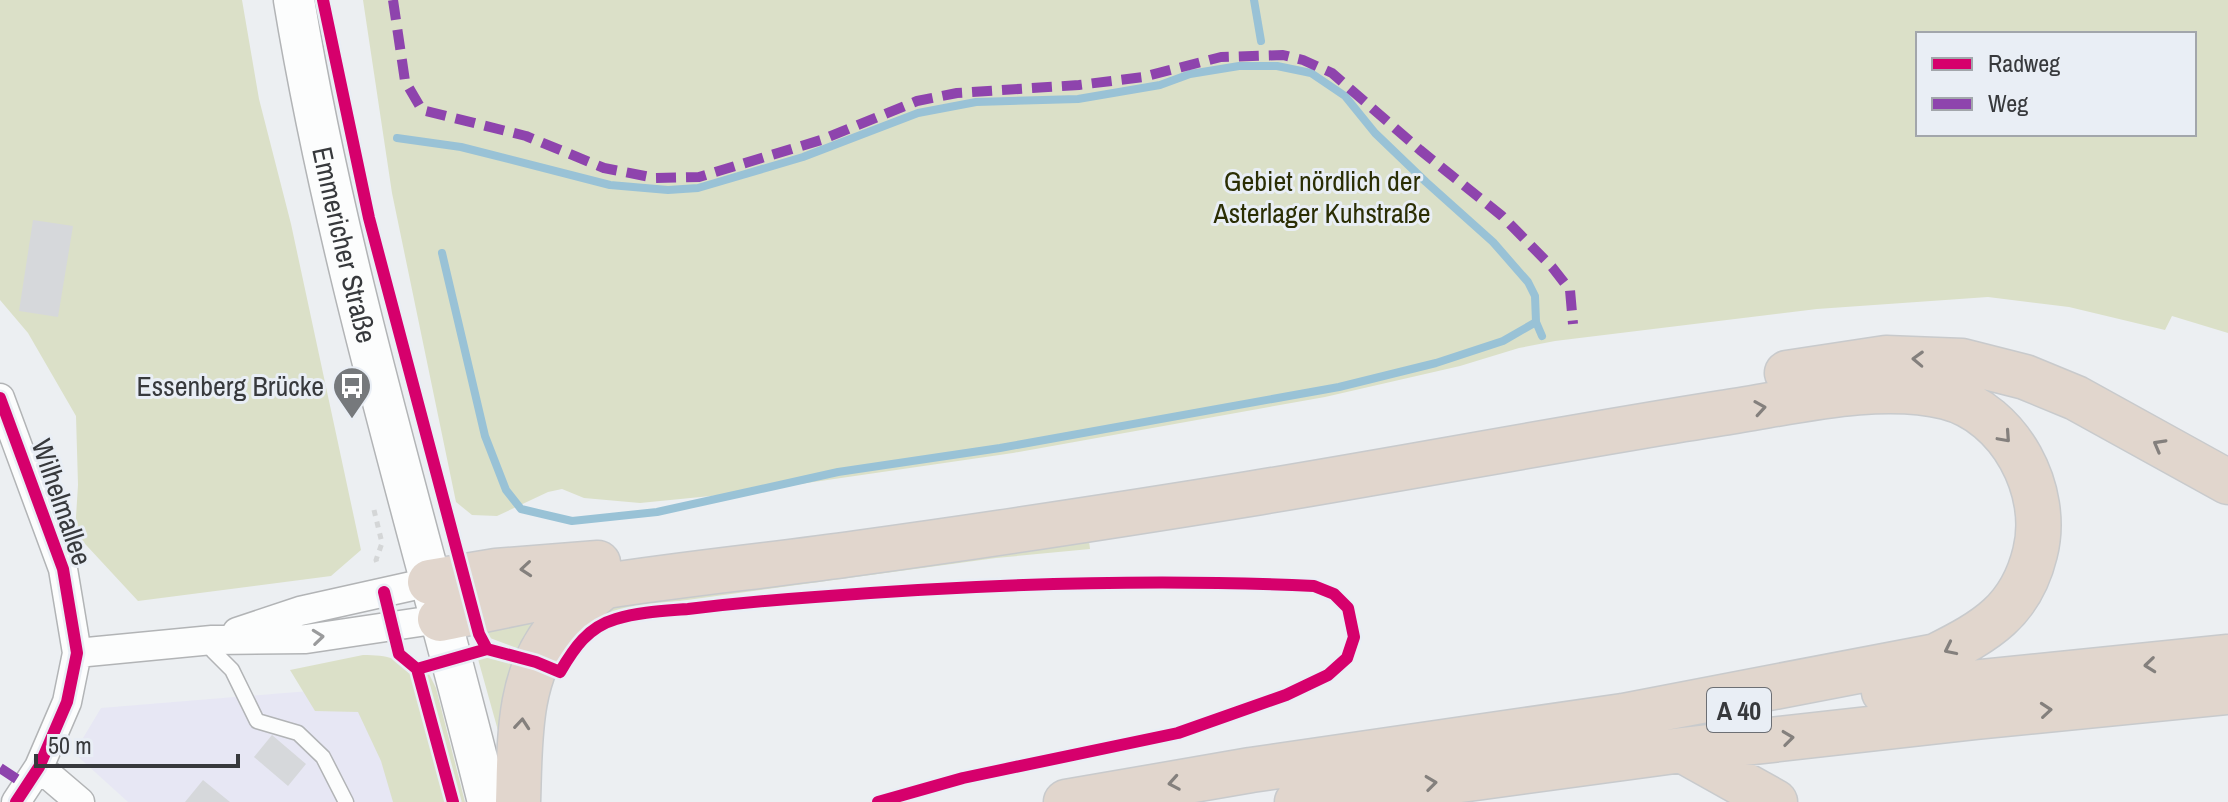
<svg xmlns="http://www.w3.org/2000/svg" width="2228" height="802" font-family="'Archivo Narrow',sans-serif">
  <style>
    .industrial { fill: #e7e7f4 }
    .green { fill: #dbe0c8; fill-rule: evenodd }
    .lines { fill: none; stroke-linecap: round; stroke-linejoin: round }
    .stream { stroke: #99c2d6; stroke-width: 8 }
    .building { fill: #d6d8db }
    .service-casing { stroke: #b2b4b6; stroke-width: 17 }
    .minor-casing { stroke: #b2b4b6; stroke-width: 31 }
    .secondary-casing { stroke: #b2b4b6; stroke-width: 43 }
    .motorway-casing { stroke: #c8cacc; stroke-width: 47 }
    .path { stroke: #d4d6d7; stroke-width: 5; stroke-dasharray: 6 6; stroke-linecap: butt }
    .service { stroke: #fcfdfd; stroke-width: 14 }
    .minor { stroke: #fcfdfd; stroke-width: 28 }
    .secondary { stroke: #fcfdfd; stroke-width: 40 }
    .motorway { stroke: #e1d6cd; stroke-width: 44 }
    .quiet { stroke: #8e44ad; stroke-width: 10; stroke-dasharray: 20 10; stroke-linecap: butt }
    .cycleway-casing { stroke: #e9eef5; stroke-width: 17 }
    .cycleway { stroke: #d6006c; stroke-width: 12 }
    .oneway { stroke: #84807d }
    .oneway2 { stroke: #9a9b9c }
    .labels { text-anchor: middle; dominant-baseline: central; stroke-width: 6; stroke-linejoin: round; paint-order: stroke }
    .shield { fill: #e9eef5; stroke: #6c6f74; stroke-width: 2 }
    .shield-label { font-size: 26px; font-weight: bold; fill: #37393c }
    .park-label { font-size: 28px; fill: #2b2e04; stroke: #e9eef5 }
    .street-label { font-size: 28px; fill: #37393c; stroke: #e9eef5 }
    .poi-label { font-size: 28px; fill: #37393c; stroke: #e9eef5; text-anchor: end }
  </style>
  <rect width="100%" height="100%" fill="#eceff2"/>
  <path class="industrial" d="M371,686l39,116h-282l-54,-49 27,-45z"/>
  <path class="green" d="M0,0h242l17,99 32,125 70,326 -30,26 -193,25 -63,-68 3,-48 -2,-69 -48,-83 -28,-33z
    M363,0h1865v333l-56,-17 -7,14 -96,-23 -81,-10 -171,12 -262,32 -36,7 -59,18 -135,31 -312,56 -282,41 -91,9 -56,-5 -22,-9 -14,3 -51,24 -25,-1 -16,-13 -64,-309zM1918,34h276v100h-276z
    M1089,541l1,8 -94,9 -360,49 -35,8 10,-8z
    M546,613l-21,38 -35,-13 -7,-8z
    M363,655c24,0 41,3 53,25l32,122h-55l-12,-41 -23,-49 -43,-1 -25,-41z
    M495,656l26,5 -17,91 -26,-93z
    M428,672l8,16 29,114h-8l-33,-125 -1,-3z"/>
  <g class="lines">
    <path class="stream" d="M1254,0l7,41
      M397,138l64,9 149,38 58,5 30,-2 105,-31 115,-44 58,-11 102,-3 82,-14 30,-11 49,-8h38l34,7 34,23 30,37 51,49 67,60 35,40 7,14 1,26 6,14
      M442,253l43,183 21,54 15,19 51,12 85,-9 181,-40 162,-24 339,-61 97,-24 67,-22 33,-19"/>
  </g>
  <path class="building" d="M33,220l40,6 -15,91 -39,-6z
    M272,735l34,29 -18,22 -34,-29z
    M203,780l27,22h-45z"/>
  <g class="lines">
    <defs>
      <path id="service" d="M212,640l1,11 19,19 25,51 41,12 25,24 23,45"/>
      <path id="minor" d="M0,398l63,171 14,84 -10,49 -28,65 -23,35
        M237,632l63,-21 130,-29
        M77,653l135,-13 94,-1 134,-20
        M39,767l41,35"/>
      <g id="secondary">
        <path id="s1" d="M294,0c45,272 128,535 194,802"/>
      </g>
      <path id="motorway" d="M1787,373l99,-15 76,3 63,16 51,21 152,84
        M430,582l66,-11 102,-8
        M440,619c55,-11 111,-24 166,-33 84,-13 168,-21 252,-33 131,-18 261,-38 391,-59 158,-26 315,-56 473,-81 68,-10 156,-33 224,-16 64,16 105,94 89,156 -14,58 -49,78 -99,103l-313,60 -372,54 -185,32
        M1884,692l344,-35
        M1682,750l93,52
        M518,802c2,-58 -1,-125 38,-172 14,-16 30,-29 46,-42
        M1297,802l385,-52 294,-33 252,-25"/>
    </defs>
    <use href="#service" class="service-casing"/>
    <use href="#minor" class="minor-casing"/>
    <use href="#secondary" class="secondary-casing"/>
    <use href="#motorway" class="motorway-casing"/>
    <path class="path" d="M374,510l8,33 -6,17 2,6"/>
    <use href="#service" class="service"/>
    <use href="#minor" class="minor"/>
    <use href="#secondary" class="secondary"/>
    <use href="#motorway" class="motorway"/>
    <path class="quiet" d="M393,0l12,81 17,29 104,26 78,32 51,10 44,-1 122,-37 96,-39 40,-8 122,-8 64,-8 78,-20 62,-2 20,5 29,13 88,77 82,66 50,51 18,23 3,34
      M0,768l26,17"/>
    <defs>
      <path id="cycleway" d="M323,0l46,218 110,416 8,15
        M0,398l63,171 14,84 -10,49 -28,65 -23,35
        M384,592l15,62 18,15 36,133
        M417,669l70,-20 49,13 24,10c14,-24 28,-45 56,-53 23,-7 48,-8 72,-10 42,-5 85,-9 127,-12 167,-13 332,-19 499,-11l20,8 14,14 6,29 -7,21 -19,17 -42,20 -108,38 -215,45 -85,24"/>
    </defs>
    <use href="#cycleway" class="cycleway-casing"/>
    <use href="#cycleway" class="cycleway"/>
  </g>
  <defs><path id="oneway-chevron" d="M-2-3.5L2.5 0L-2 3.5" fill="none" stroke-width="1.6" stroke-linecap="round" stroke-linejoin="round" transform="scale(2)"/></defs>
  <g class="oneway">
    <use href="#oneway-chevron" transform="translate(1918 359) rotate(-178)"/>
    <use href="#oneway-chevron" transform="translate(1760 408) rotate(-9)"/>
    <use href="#oneway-chevron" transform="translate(2005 437) rotate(48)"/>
    <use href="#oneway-chevron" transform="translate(2159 445) rotate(-151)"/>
    <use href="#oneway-chevron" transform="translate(526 569) rotate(175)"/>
    <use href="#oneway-chevron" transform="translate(1950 649) rotate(154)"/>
    <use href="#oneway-chevron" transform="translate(2150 665) rotate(174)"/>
    <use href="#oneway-chevron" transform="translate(2046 710) rotate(-5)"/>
    <use href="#oneway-chevron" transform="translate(522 724) rotate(-85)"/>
    <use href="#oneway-chevron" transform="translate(1788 738) rotate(-7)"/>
    <use href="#oneway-chevron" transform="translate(1174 783) rotate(170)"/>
    <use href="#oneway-chevron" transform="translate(1431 783) rotate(-7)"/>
  </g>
  <use class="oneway2" href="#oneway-chevron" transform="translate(318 637) rotate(-6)"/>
  <defs>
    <symbol id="bus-pin" viewBox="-11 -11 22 30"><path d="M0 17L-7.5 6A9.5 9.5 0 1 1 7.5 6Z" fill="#76797c" stroke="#e9eef5"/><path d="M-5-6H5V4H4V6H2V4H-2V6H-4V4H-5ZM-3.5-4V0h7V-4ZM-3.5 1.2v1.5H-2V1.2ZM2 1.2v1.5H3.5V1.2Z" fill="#fff"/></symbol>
  </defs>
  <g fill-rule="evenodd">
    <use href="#bus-pin" x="330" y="364" width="44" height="60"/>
  </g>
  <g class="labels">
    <rect class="shield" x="1707" y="688" width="64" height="44" rx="6"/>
    <g class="shield-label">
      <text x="1739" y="710">A 40</text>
    </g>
    <g class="park-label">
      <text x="1322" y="181">Gebiet nördlich der<tspan x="1322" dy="32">Asterlager Kuhstraße</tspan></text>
    </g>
    <g class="street-label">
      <text stroke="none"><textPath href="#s1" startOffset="250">Emmericher Straße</textPath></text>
      <text transform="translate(62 502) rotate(71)">Wilhelmallee</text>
    </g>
    <g class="poi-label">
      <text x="324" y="386">Essenberg Brücke</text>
    </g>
  </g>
  <rect x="1916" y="32" width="280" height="104" fill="#e9eef5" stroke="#a2a6ab" stroke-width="2"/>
  <rect x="1932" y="58" width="40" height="12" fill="#d6006c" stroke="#a2a6ab" stroke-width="2"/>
  <text x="1988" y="72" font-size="24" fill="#37393c">Radweg</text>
  <rect x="1932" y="98" width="40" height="12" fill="#8e44ad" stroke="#a2a6ab" stroke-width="2"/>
  <text x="1988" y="112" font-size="24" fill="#37393c">Weg</text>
  <path d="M36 754v12h202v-12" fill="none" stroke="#37393c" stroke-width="4"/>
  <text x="48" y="754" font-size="24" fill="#37393c" stroke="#e9eef5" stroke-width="6" paint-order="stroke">50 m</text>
</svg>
